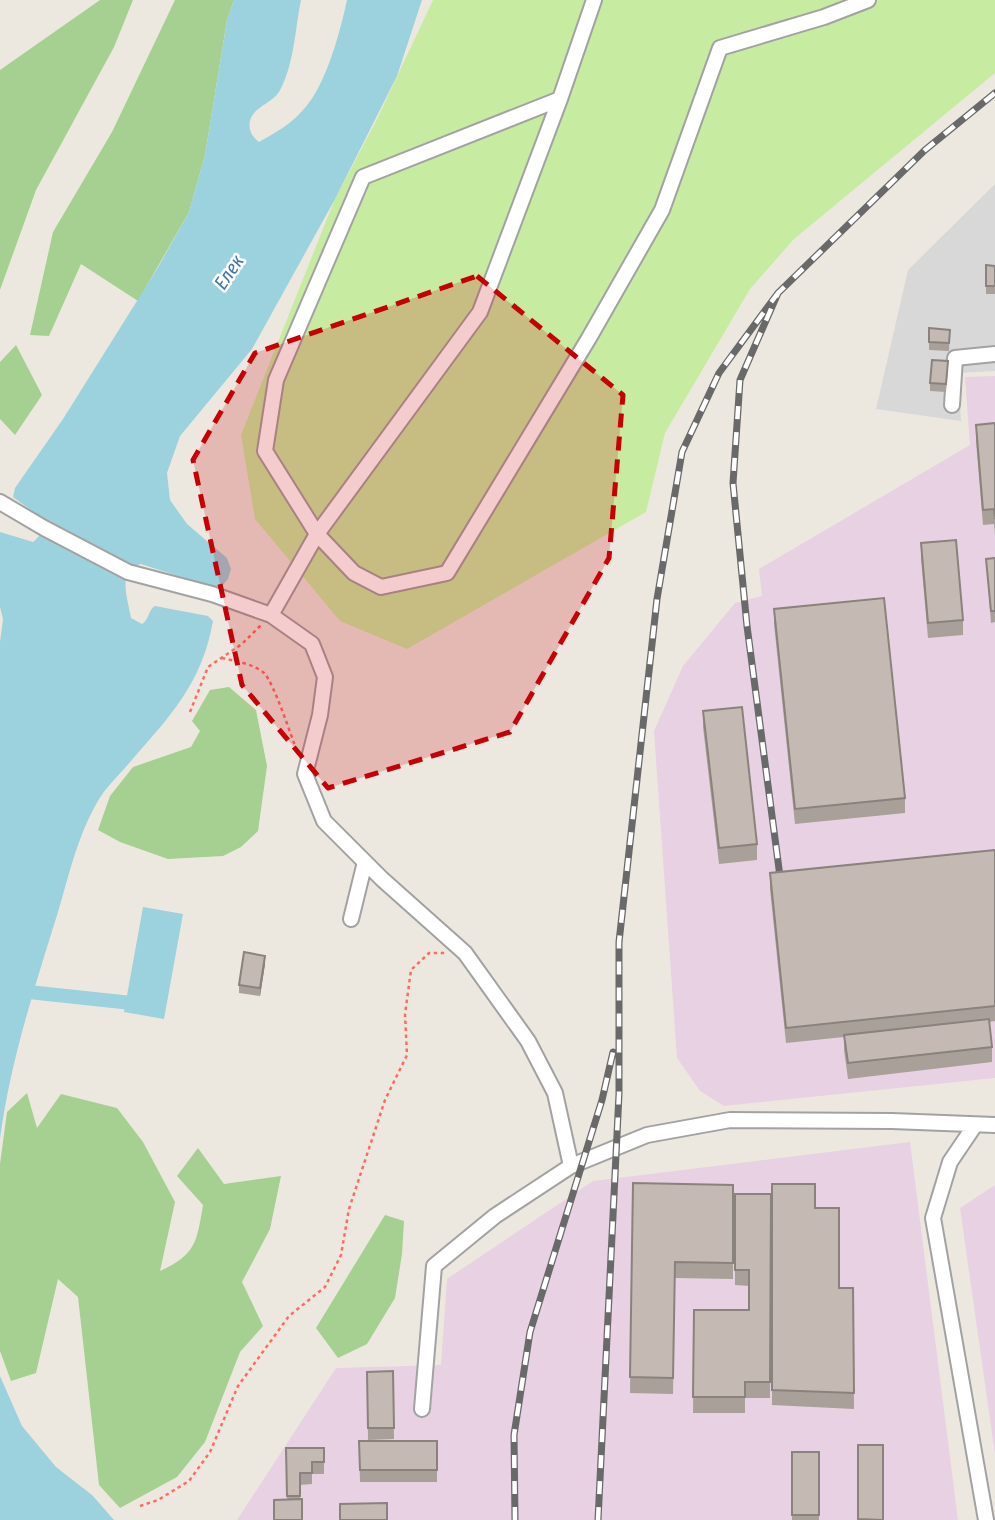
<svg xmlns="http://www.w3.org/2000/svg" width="995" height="1520" font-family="'Fira Sans Condensed',sans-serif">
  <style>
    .residential { fill: #d9d8d8 }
    .industrial { fill: #e7d1e3 }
    .grass { fill: #c7eca1 }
    .forest { fill: #a5d091 }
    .water { fill: #9cd1de }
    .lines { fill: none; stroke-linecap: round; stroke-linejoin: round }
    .canal { stroke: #9cd1de; stroke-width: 14 }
    .minor-casing { stroke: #a2a2a2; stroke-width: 18 }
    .path { stroke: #ff6c5f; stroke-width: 2.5; stroke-dasharray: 3.5 3.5; stroke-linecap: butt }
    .minor { stroke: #fff; stroke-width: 14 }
    .rail-casing { stroke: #696969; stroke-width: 7 }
    .rail { stroke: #fff; stroke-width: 4.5; stroke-dasharray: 13; stroke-linecap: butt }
    .wall { fill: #a9a09a }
    .shaded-wall { fill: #8a827d }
    .building { fill: #c5bab3; stroke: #8a827d; stroke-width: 2 }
    .marked { fill: #c60004; fill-opacity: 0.2; stroke: #c60004; stroke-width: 5; stroke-dasharray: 14 9; stroke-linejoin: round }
    .labels { text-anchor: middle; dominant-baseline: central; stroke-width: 5; stroke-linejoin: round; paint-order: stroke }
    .water-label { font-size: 19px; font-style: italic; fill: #4076a7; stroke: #fff }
  </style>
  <rect width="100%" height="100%" fill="#ede8df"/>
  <path class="residential" d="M995,184v187l-37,2 3,48 -85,-12 32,-139z"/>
  <path class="industrial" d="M995,376v702l-271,28 -24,-15 -23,-33 -23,-327 29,-65 52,-63 27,-7 -3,-27 211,-124 -5,-68z
    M910,1142l48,378h-721l99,-152 105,-3 6,-86 146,-98z
    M995,1185v269l-35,-246z"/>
  <path class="grass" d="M433,0h562v73l-201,166 -44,50 -85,144 -19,79 -239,137 -67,-28 -85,-102 -14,-84 93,-234 43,-82z"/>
  <path class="forest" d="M100,0h33l-19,47 -78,143 -36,100v-220z
    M175,0h59l-7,20 -22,135 -16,57 -51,89 -57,-37 -32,72 -19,-1 23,-103 59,-100z
    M16,345l26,50 -27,40 -15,-16v-57z
    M229,687l27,23 11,56 -9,65 -17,16 -18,9 -55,3 -48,-17 -22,-12 12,-34 23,-29 58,-20 9,-16 -8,-10 18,-31z
    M27,1093l10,35 24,-34 56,14 26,34 32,60 -15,69c36,-16 37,-30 43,-66l-26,-29 21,-28 26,36 57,-8 -11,53 -28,53 21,44 -23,26 -35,90 -28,35 -57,31 -21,-23 -21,-188 -20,-18 -22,94 -25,8 -11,-30v-187l7,-52z
    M385,1215l19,6 -2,33 -7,44 -28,46 -29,14 -22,-30z"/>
  <path class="water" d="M234,0h67c-6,29 -7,66 -22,92 -7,11 -23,14 -28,26 -4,10 0,18 8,24 16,-9 32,-18 44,-32 23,-24 37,-78 44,-110h75l-25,76 -63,125 -82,148 -72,87 -13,37 3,27 17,24 40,34 4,11 -3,10 -6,7 -7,2 -74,-24c-25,6 -13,35 -10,54l11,6c7,-4 6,-14 13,-18l53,10 5,5c-11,62 -42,94 -82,140 -9,11 -20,21 -28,32 -24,36 -33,79 -45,119 -23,74 -48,150 -58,227v-497l3,-23 -3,-12v-75l33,10c8,-6 11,-14 10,-23l-30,-22 2,-9 48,-69 94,-150 32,-57 16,-57 22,-135z
    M143,907l40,7 -19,105 -40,-7z
    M0,1376l22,50 34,41 36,28 22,25h-114z"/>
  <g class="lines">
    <path class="canal" d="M0,989l141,15 1,-3"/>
    <defs>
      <path id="minor" d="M560,99l-197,78 -87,203 -11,71 52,83 37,39 27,14 66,-14 142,-235 73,-128 58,-162 104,-31 44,-17
        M952,405l3,-47 40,-4
        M0,502l44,26 84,44 84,22 59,21 41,29 13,33 -5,38 -15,59 19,47 58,58 83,74 63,88 27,52 16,73
        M271,615l46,-81 163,-222 80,-213 34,-99
        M351,919l14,-57
        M975,1125l-25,37 -17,56 53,302
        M422,1409l12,-143 61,-50 76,-50 76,-31 83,-15 162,1 103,4"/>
    </defs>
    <use href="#minor" class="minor-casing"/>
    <path class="path" d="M222,658c13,3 32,6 42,15 10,10 27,63 33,78
      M190,712l18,-45 34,-23 19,-19
      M140,1506l18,-6 31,-19 21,-29 28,-66 51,-70 36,-29 16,-32 8,-46 36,-109 22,-45 -2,-41 6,-44 18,-17h15"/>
    <use href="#minor" class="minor"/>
    <defs>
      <path id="rail" d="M781,884l-34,-258 -14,-143 7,-103 38,-87 147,-143 70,-57
        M515,1520l-1,-85 16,-103 72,-232 11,-48
        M598,1520l21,-426v-152l38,-343 25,-147 37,-79 59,-80"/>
    </defs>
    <use href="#rail" class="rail-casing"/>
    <use href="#rail" class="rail"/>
  </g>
  <path class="wall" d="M986,265l9,1v28h-9z
    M929,328l21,2 -1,21 -20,-1z
    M948,369l-2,23 -16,-1v-8z
    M995,423v112l-1,-11 -11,1 -7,-84v-16z
    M921,543l42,77v15l-35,3 -7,-79z
    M995,558v64l-4,1 -5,-64z
    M774,609l131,189v15l-110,11 -21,-200z
    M703,711l54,133v16l-38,4 -16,-137z
    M995,850v171l-6,1 3,25v15l-144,17 -4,-29v-13l-58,6 -16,-154v-16z
    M265,964l-5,32 -21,-3v-8z
    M633,1183l100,2v94l-58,-1 -2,116 -43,-1z
    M772,1184l43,24 24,80h14l1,121 -82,-4z
    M735,1194h36l-1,204h-25v15h-52l1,-103h55v-24l-14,-1z
    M393,1371l1,68 -26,1 -1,-68z
    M359,1441h78v41h-77z
    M286,1448h38v26h-12v10l-12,1v14h-13z
    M792,1452h27v68h-27z"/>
  <path class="shaded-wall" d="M265,956v8l-5,32v-8z"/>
  <path class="building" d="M986,265l9,1v20h-9z
    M929,328l21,2 -1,13 -20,-1z
    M932,360l16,1 -2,23 -16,-1z
    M995,423v96l-1,-10 -11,1 -7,-85z
    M956,540l7,80 -35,3 -7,-80z
    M995,558v53h-4l-5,-52z
    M884,598l21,200 -110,11 -21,-200z
    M742,707l15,137 -38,4 -16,-137z
    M995,850v156l-209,22 -16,-155z
    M244,952l21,4 -5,32 -21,-3z
    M989,1019l3,28 -144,16 -4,-28z
    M633,1183l100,2v78l-58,-1 -2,116 -43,-1z
    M772,1184h43v24h24v80h14l1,105 -82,-3z
    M735,1194h36l-1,188h-25v15h-52l1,-87h55v-40h-14z
    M393,1371l1,57h-26l-1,-56z
    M359,1441h78v29h-77z
    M858,1445h25v75l-25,-1z
    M286,1448h38v14h-12v11h-12v23h-13z
    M792,1452h27v63h-27z
    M302,1499v21h-28v-20z
    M387,1503v17h-47v-16z"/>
  <path class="marked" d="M477,276l146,119 -14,163 -99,174 -182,56 -86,-103 -49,-225 62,-107z"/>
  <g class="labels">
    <g class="water-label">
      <text transform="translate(229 272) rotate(-56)">Елек</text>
    </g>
  </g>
</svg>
